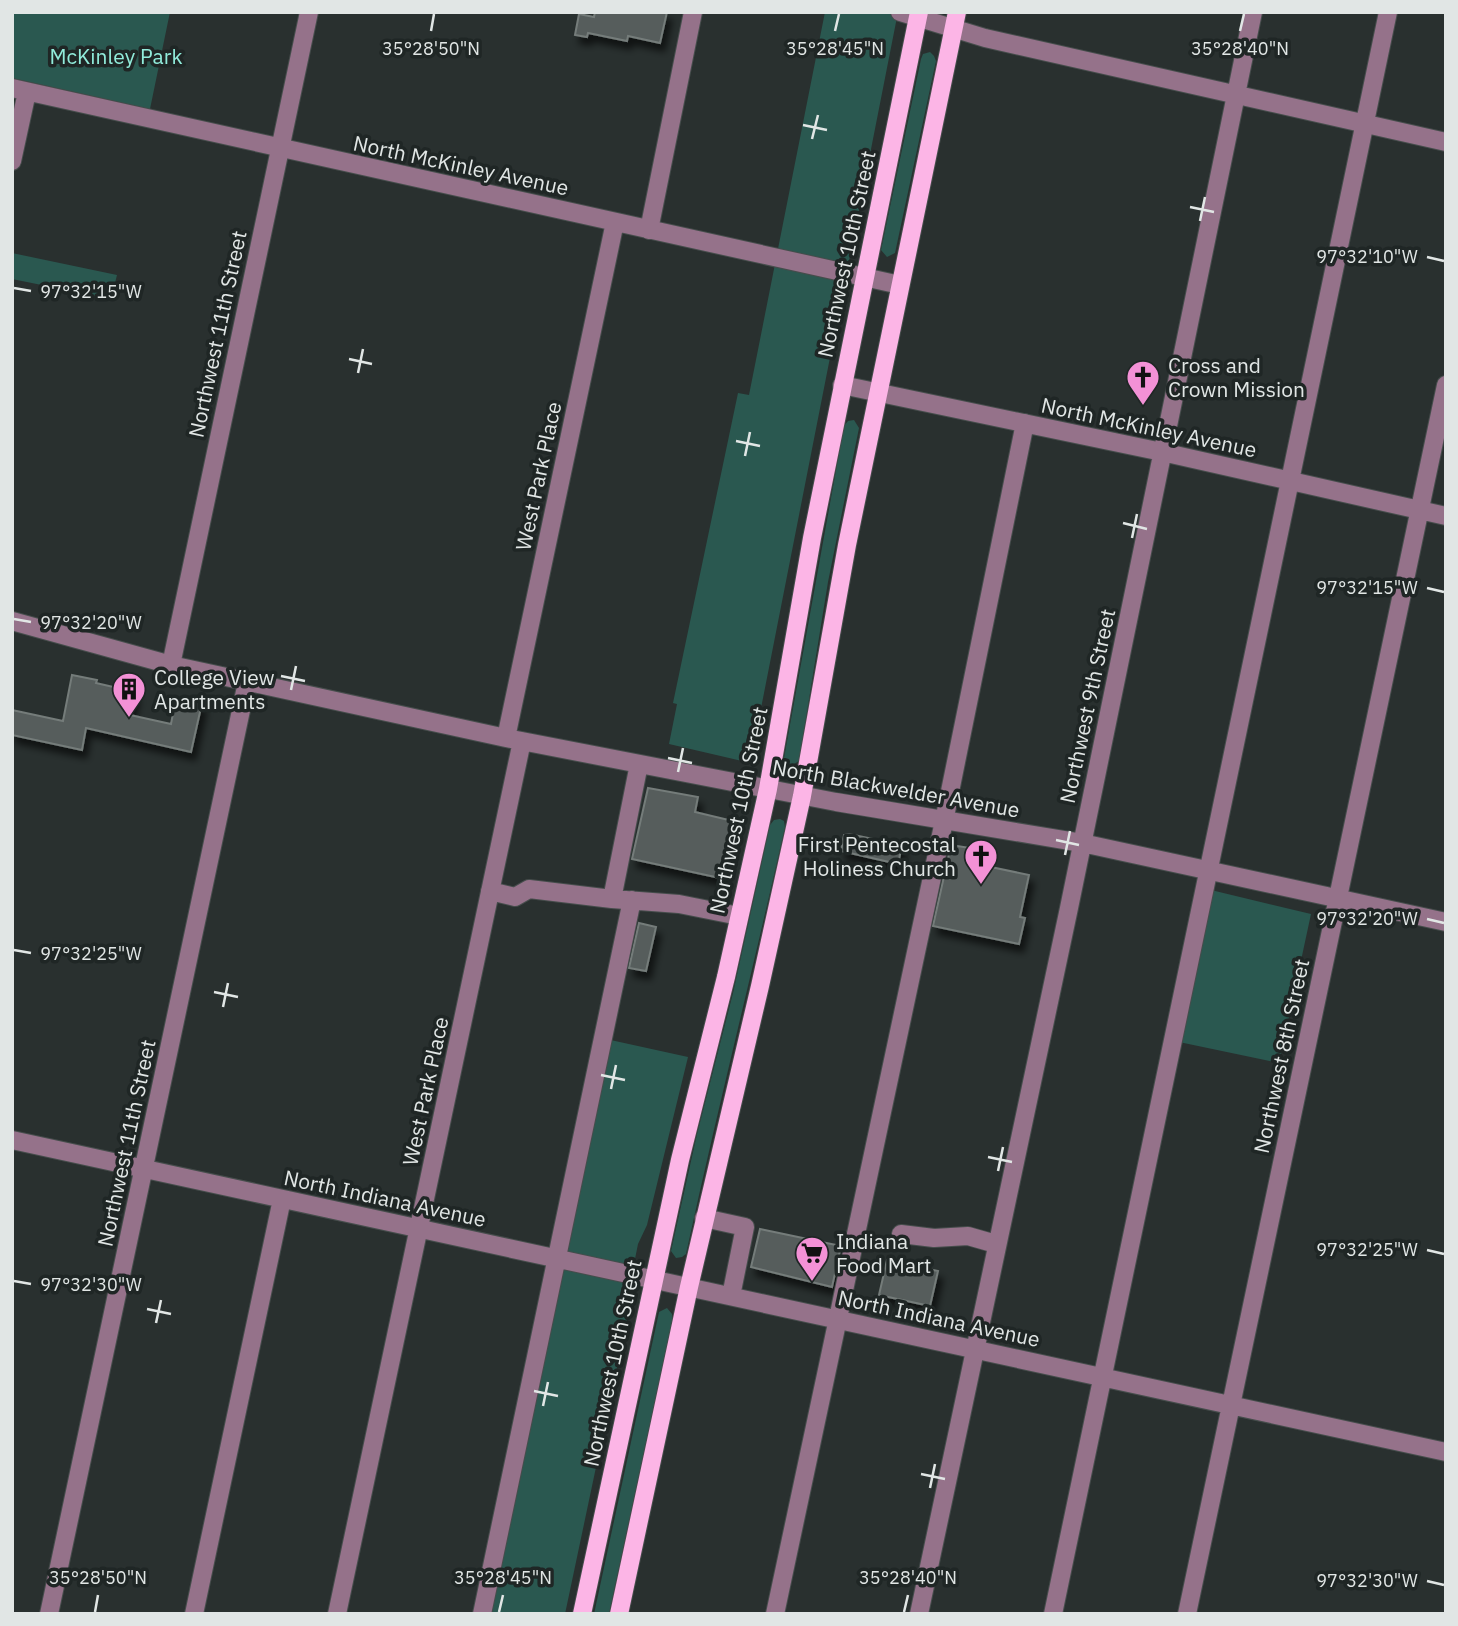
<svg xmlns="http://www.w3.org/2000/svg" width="1458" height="1626" font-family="'IBM Plex Sans',sans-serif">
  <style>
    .green { fill: #2a5850 }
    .building { fill: #565d5c; stroke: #747c7a; stroke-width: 2; filter: url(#shadow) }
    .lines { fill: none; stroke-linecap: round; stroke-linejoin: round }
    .minor-casing { stroke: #464d4c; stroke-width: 20 }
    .major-casing { stroke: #464d4c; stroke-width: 20 }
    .minor { stroke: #95728a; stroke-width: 18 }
    .major { stroke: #fcb5e6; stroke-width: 18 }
    .ticks { fill: none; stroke: #e1e6e5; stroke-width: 2.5 }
    .labels { text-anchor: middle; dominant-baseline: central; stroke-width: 7; stroke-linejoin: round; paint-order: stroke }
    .park-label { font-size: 21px; fill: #91ecdb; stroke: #1f2625 }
    .street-label { font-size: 21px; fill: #e1e6e5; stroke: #1f2625 }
    .poi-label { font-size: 21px; fill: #e1e6e5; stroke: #1f2625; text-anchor: start }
    .ticks-label { font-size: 18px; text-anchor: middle; fill: #e1e6e5; stroke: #1f2625; stroke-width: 7; stroke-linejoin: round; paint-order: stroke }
  </style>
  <defs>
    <filter id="shadow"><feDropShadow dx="4.5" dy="8" stdDeviation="3.5" flood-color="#0009"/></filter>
  </defs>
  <rect width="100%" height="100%" fill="#29302f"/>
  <path class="green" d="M12,12h158l-20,97 -138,-31z
    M825,12h73l-146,742 -10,7 -73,-17 8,-40 -4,-1 65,-310 11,2z
    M930,52l4,4 2,5 -41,192 -8,4 -6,-7 40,-191 2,-5z
    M12,253l105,22 -6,24 -99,-20z
    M854,420l5,8 -31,154 -29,179 -10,6 -4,-3 -1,-6 60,-332 4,-5z
    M780,819l4,2 1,6c-32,142 -68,284 -99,427l-4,3 -6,1 -5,-7 26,-117 36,-141 37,-168 4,-5z
    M1211,890l100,24 -32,149 -100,-21z
    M606,1039l82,18 -41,168 -9,19 -12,60 3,7 -64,303h-79z
    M667,1308l5,6v8l-63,292h-15l65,-302z"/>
  <path class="building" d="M595,12h72l-7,31 -32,-7 -1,5 -39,-8 -1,4 -12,-2 4,-21 15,3z
    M72,675l25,5 -1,3 39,9 -5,23 41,9 5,-26 26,5 -11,49 -105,-24 -4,22 -70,-15v-25l51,11z
    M648,788l50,9 -3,15 38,9 -13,57 -88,-19z
    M849,834l53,11 -4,19 -57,-13 3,-16z
    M951,845l19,3 -3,14 62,13 -9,42 5,1 -6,26 -86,-18z
    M639,923l17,4 -10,44 -17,-3z
    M760,1229l81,17 -9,41 -81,-20z
    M887,1260l51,11 -8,35 -51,-11z"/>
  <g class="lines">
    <defs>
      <path id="minor" d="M900,12l85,26 461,104
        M12,88l888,197
        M12,161l15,-69
        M649,230l44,-218
        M842,385l320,67 284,64
        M12,621l159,44 335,73 330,64 246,41 364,79
        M171,665l138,-653
        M506,738l109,-516
        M490,891l25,6 14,-8 83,10 67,5 60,12
        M612,899l27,-135
        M12,1140l1434,312
        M704,1218l41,9 -14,69
        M901,1234l33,4 34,-2 28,8
        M49,1614l198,-932
        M194,1614l88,-415
        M337,1614l185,-873
        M482,1614l150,-714
        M775,1614l169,-793 81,-398
        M919,1614l150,-706 184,-896
        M1053,1614l335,-1602
        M1187,1614l259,-1229"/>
      <path id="major" d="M582,1614l98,-454 46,-183 42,-188 44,-251 107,-526
        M619,1614l70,-327 71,-301 42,-190 45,-251 110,-533"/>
    </defs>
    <use href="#minor" class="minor-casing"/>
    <use href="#major" class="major-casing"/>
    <use href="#minor" class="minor"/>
    <use href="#major" class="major"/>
  </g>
  <path class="ticks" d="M431,31l3,-17M835,31l4,-17M1240,31l4,-17M803,125l24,5M812,139l6,-24M1190,207l24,5M1200,221l5,-24M1427,257l17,4M14,288l17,3M349,359l23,5M358,373l5,-24M736,441l24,5M745,456l5,-24M1123,523l24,6M1132,538l5,-24M1427,588l17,4M14,619l17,3M281,676l24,5M291,690l5,-24M668,758l24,5M678,772l5,-24M1056,840l23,5M1065,855l5,-24M1427,919l17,4M14,950l17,3M214,992l24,5M223,1007l5,-24M601,1075l24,5M611,1089l5,-24M988,1157l24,5M998,1171l5,-24M1427,1250l17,4M14,1281l17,3M147,1309l24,5M156,1323l5,-23M534,1391l24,5M543,1406l5,-24M921,1474l24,5M930,1488l5,-24M1427,1581l17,4M95,1612l3,-17M499,1612l4,-17M904,1612l4,-17"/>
  <defs>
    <symbol id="church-pin" viewBox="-11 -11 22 30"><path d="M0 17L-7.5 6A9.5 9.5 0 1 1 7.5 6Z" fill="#f391d6" stroke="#1f2625"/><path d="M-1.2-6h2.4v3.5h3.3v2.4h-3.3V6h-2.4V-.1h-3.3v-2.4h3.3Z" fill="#111"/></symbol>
    <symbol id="building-pin" viewBox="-11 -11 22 30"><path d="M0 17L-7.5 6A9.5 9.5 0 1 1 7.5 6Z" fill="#f391d6" stroke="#1f2625"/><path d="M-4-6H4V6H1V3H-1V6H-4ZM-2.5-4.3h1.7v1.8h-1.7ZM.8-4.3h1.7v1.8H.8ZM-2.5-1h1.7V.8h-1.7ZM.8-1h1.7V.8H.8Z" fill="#111"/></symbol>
    <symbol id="supermarket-pin" viewBox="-11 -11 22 30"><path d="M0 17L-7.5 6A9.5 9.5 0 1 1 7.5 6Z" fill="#f391d6" stroke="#1f2625"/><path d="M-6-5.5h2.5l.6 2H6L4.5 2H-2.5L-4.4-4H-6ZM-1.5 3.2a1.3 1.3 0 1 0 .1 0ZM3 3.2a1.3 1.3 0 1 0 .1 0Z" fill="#111"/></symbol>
  </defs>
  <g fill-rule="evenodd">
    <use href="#church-pin" x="1124" y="358" width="38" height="52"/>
    <use href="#building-pin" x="110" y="670" width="38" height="52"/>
    <use href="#church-pin" x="962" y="837" width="38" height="52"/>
    <use href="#supermarket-pin" x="793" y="1234" width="38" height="52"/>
  </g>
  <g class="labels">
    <g class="park-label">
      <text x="116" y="56">McKinley Park</text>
    </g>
    <g class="street-label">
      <text transform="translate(461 165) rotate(12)">North McKinley Avenue</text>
      <text transform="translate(846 254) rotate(-78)">Northwest 10th Street</text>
      <text transform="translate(217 334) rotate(-78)">Northwest 11th Street</text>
      <text transform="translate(1149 427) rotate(12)">North McKinley Avenue</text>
      <text transform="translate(538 476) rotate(-78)">West Park Place</text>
      <text transform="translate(1087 706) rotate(-78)">Northwest 9th Street</text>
      <text transform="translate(896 788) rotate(10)">North Blackwelder Avenue</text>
      <text transform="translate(738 810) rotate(-78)">Northwest 10th Street</text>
      <text transform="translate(1281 1056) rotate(-78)">Northwest 8th Street</text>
      <text transform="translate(425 1091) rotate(-78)">West Park Place</text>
      <text transform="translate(126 1143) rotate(-78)">Northwest 11th Street</text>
      <text transform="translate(385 1198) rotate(12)">North Indiana Avenue</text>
      <text transform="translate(939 1318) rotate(12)">North Indiana Avenue</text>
      <text transform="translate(612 1363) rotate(-78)">Northwest 10th Street</text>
    </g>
    <g class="poi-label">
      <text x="1168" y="365">Cross and<tspan x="1168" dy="24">Crown Mission</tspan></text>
      <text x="154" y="677">College View<tspan x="154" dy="24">Apartments</tspan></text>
      <text x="956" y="844" text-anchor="end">First Pentecostal<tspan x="956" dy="24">Holiness Church</tspan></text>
      <text x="836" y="1241">Indiana<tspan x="836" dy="24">Food Mart</tspan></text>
    </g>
  </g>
  <g class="ticks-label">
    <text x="431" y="55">35°28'50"N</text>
    <text x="835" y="55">35°28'45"N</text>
    <text x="1240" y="55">35°28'40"N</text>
    <text x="1367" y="263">97°32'10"W</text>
    <text x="91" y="298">97°32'15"W</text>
    <text x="1367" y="594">97°32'15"W</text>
    <text x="91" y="629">97°32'20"W</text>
    <text x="1367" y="925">97°32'20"W</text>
    <text x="91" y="960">97°32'25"W</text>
    <text x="1367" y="1256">97°32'25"W</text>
    <text x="91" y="1291">97°32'30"W</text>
    <text x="98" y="1584">35°28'50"N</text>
    <text x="503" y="1584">35°28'45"N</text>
    <text x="908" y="1584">35°28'40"N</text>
    <text x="1367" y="1587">97°32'30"W</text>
  </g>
  <rect width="1458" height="1626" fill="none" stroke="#e1e6e5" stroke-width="28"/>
</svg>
